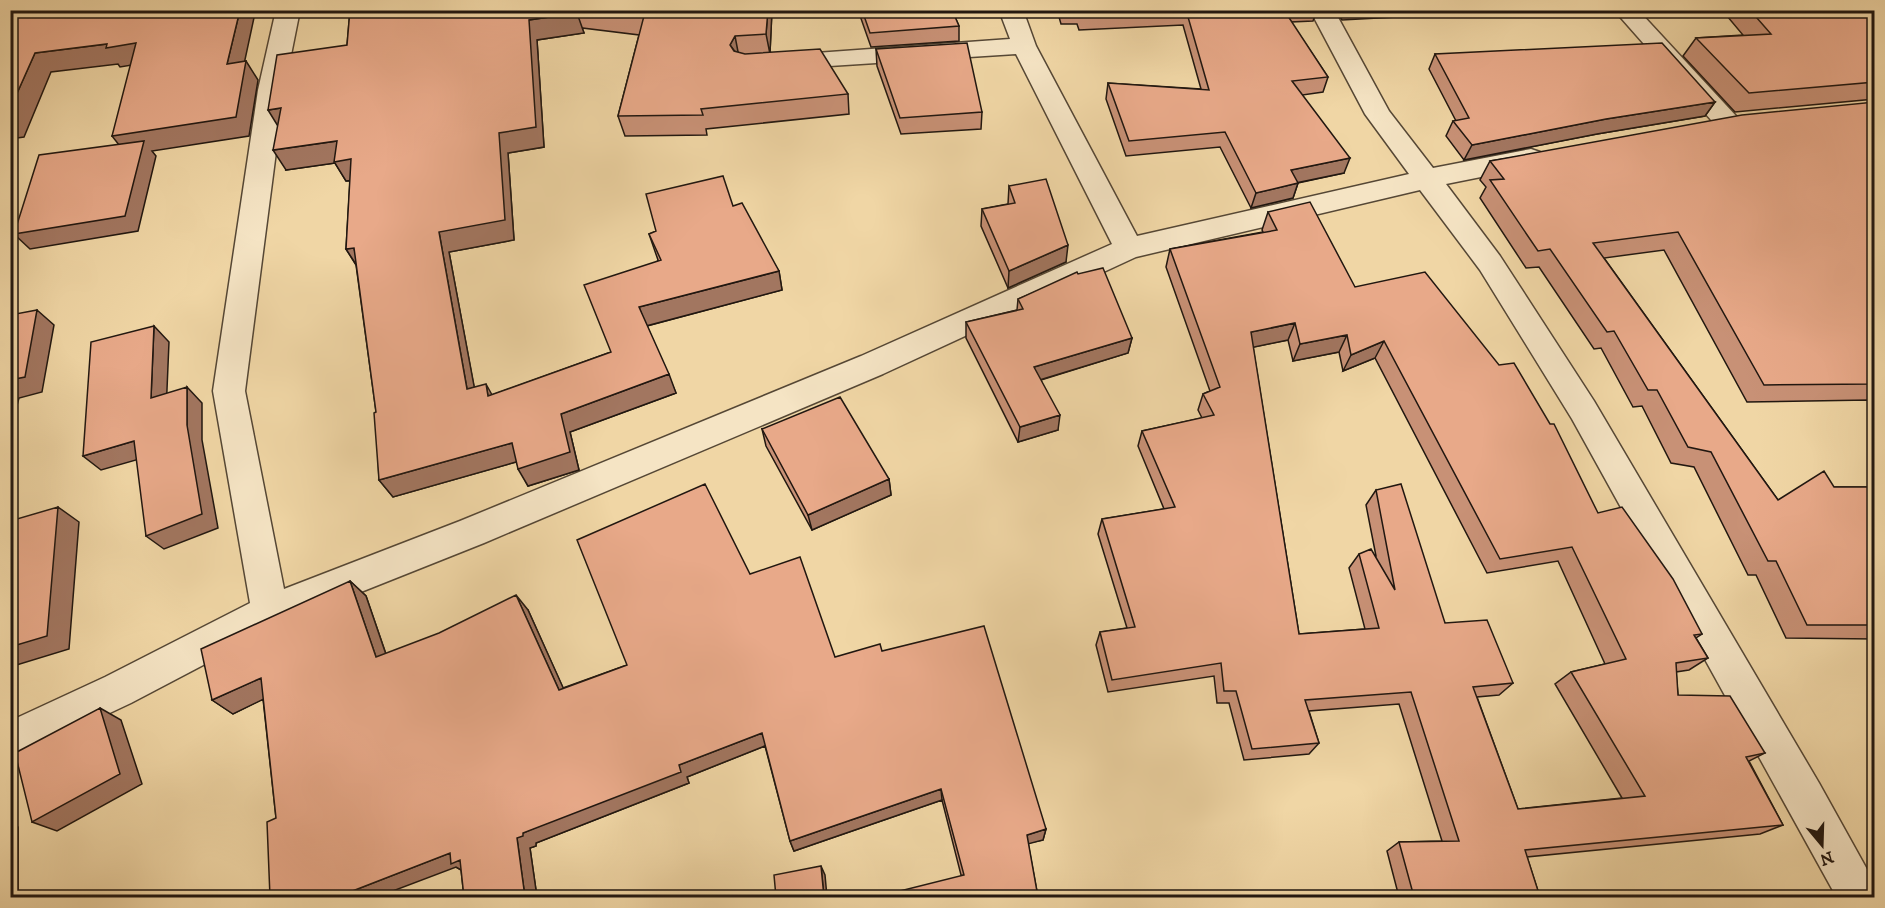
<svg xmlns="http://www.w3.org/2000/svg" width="1885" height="908" font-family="'IM FELL DW Pica',serif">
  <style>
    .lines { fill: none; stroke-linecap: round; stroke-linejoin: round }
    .minor-casing { stroke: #554735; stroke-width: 3 }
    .minor { fill: #f5e4c4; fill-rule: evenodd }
    .wall { fill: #c89176; stroke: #211710; stroke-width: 1.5; fill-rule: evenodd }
    .shaded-wall { fill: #a27660; stroke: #211710; stroke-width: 1.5 }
    .building { fill: #e8a989; stroke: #211710; stroke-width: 1.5; fill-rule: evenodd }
  </style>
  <rect width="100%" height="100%" fill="#f0d6a5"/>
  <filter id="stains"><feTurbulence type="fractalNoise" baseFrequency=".00333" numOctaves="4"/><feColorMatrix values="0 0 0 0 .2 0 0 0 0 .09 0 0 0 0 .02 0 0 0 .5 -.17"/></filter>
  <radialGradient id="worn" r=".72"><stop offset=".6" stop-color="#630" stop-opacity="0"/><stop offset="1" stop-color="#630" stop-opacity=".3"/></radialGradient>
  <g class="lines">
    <defs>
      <path id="minor" d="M276,10h24l-16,80 -39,301 39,198 176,-68 401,-165 251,-112 -96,-190 -233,15 -9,-3 -3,-5 3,-5 236,-17 -11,-29h24l13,36 101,190 272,-62 -44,-60 -55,-104h24l55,101 44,57 98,-19 9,3 4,6 -4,6 -9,3 -85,17 54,72 94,145 225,382 55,99v16h-37l-265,-479 -92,-149 -60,-80 -284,67 -253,117 -399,169 -201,80 -152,80 -121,57v-39l95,-44 145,-74 -37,-212 45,-301z
        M1614,10h24l99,107 4,6 -4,6 -9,2 -9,-2z"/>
    </defs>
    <use href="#minor" class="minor-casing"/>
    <use href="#minor" class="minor"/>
  </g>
  <path class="wall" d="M350,10h422l-2,42 78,42 1,20 -143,15 1,6 -82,1 -7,-20 21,-81 -57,-7 2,5 -47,7 7,107 -36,6 6,87 -65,12 25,135 18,8 119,-43 47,-92 -9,-26 84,-28 46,65 3,19 -135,36 29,67 -106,39 9,38 -51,16 -12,-24 -123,35 -14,-17 -3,-68 -20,-147 -10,-16 4,-68h-4l-11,-18 -49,7 61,-125z
    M858,10h94l7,16v15l-88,6z
    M1057,10h260l-4,11 -22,1 37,55 -5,15 -21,3 42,78 -46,10 -5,15 -42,10 -31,-61 -94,9 -20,-57 2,-16 93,6 -18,-64 -104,5 -2,-6h-16z
    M1336,10h82l-3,6 -73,4z
    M1722,10h153v89l-140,13 -52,-56 13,-18 47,-3z
    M876,49l106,63 -1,17 -80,5 -24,-68z
    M1435,54l280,48 -10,14 -108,18 -133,26 -18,-24 7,-15h3l-27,-52z
    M1875,102v307l-6,-9 -122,2 -83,-152 -60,8 174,242 56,-13h41v152l-89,-1 -30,-63h-8l-54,-108 -23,-4 -29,-57 -9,1 -32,-59 -7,1 -55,-82 -13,1 -46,-70 6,-11 -6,-7 10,-19z
    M1009,186l57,76 -58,26 -27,-62 1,-17 26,-5z
    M1268,212l87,75 243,226 104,121 -6,4 12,20 -19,12 -13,2 2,23 87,58 -16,8 34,64 -23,9 -233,23 13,40h-141l-12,-46 12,-9 43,-1 -43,-137 -90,7 10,32 -10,11 -65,6 -15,-57h-12l-3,-27 -106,16 -12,-47 4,-13 27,-4 -29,-94 4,-15 62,-10 -26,-63 4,-15 60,-13 -4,-8 5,-16 7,-3 -44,-124 4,-18 93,-17 -1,-2zM1288,340l5,21 46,-9 4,19 32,-13 112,215 71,-12 47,103 -34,8 -16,12 67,114 -104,11 -41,-112 22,-2 14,-12 -68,-60 -69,-133 -10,15 10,51 -17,-2 -10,14 16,61 -66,5 -46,-287z
    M1078,274l54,64 -4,15 -87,27 17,50 -40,12 -52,-104v-16l51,-12 1,-11z
    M762,429l127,50 2,16 -79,35 -46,-84z
    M750,574l85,83 47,-6 164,178 -3,11 -15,3 10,54 -77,-22 -19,-75 -148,51 -4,-10 -25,-95 -78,31 2,6 -153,60v3l-6,2 7,49h-73l-3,-27 -5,-3 -180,-49 -13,-119 -30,15 -21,-14 138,-119 16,15 20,58 142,-44 35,78 64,-23z"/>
  <path class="shaded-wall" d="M240,10h14l1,3 -15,70 -13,-19z
    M768,10h4l-2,44 -4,-20z
    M577,13l7,20 -47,7 7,107 -36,6 6,87 -65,12 29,155 -11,-18 -28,-157 90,-212z
    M735,36l4,21 -9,-12z
    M136,43l14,19 -30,5 -2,-3 -67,8 -27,65 -14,2v-30l25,-56 72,-9z
    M246,61l12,19 -9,56 -97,15 4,5 -18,75 -108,18 -16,-15 113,-79 -15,-19z
    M1715,102l-10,14 -108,18 -133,26 8,-15 134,-26z
    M281,108v23l-13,-21z
    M337,141l14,18 12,20 -17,2 -11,-18 -49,7 -13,-20z
    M1350,158l-6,15 -58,12 5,-15z
    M1298,183l-5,15 -42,10 5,-15z
    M1068,245l-2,17 -58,26 1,-17z
    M354,248l5,21 -13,-20z
    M779,271l3,19 -136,36 -7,-19z
    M37,310l17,15 -12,67 -23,6 -3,11 -6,1v-30z
    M1295,323l-7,17 -43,9 6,-17z
    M154,326l15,16 -3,71 -15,-15z
    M1347,335l-8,17 -46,9 7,-17z
    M1132,338l-4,15 -95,29 1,-15z
    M1384,341l-9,17 -32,13 8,-16z
    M669,374l7,19 -106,39 9,38 -51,16 -10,-17 43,-55z
    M486,384l10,18 -8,-6z
    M187,387l15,16v37l16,88 -54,21 -18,-13 41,-111z
    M1060,415l-2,15 -40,12 2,-15z
    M134,441l16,15 -49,14 -18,-14z
    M512,443l11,17 -130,37 -14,-17z
    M889,479l2,16 -79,35 -4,-15z
    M58,507l21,15 -10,127 -59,18v-20z
    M350,581l16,15 26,76 -16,-15z
    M516,595l12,15 42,93 -11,-13z
    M261,678l19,13 -47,23 -21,-14z
    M100,708l21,12 21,64 -85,47 -25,-9z
    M762,733l5,12 -80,32 2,6 -153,60v3l-6,2 7,49h-12l-8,-59 6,-5 156,-68z
    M941,789l1,11 -148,51 -4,-10z
    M10,824l8,3v70h-8z
    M1046,829l-3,11 -19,5 3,-10z
    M450,853l25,17 -8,3 -11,-6 -79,30h-40z
    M821,866l4,9 2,22h-3z"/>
  <path class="building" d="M10,10h230l-13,54 19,-3 -10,56 -124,19 24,-93 -30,5 1,-4 -72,9 -25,56z
    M350,10h225l2,3 -48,7 7,107 -37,6 6,87 -66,12 28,157 19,-5 2,12 123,-44 -27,-67 77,-25 -12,-26 7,-3 -10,-37 77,-18 10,30 9,-3 37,68 -140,36 30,67 -108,40 9,38 -52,17 -6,-26 -133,37 -5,-67 2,-1 -22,-164 -8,1 5,-90 -17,3 3,-21 -64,9 8,-42 -13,2 9,-55 70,-10z
    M599,10h169l-2,24 -31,2 -5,9 4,6 11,3 75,-5 28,45 -147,15 2,6 -85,1 26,-100z
    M862,10h90l7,16 -89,7z
    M1079,10h89l-87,5z
    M1186,10h98l44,67 -36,4 58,77 -59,12 7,13 -42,10 -31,-61 -96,9 -21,-58 101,7z
    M1750,10h125v72l-126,11 -53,-55 75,-4z
    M967,43l15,69 -82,6 -24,-69z
    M1662,43l53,59 -109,17 -134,26 -19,-24 16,-3 -34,-64z
    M1875,102v282l-111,1 -86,-153 -85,11 185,257 46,-29 10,16h41v138h-68l-31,-64h-8l-57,-109 -23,-5 -31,-57h-9l-34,-59 -7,1 -57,-83 -12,2 -48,-71 14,-1 -14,-18 252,-46z
    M144,141l-19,75 -111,18 25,-79z
    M1046,179l22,66 -59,26 -27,-62 33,-6 -6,-17z
    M1310,202l45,85 70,-15 74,93 15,-2 36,61h4l44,89 24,-6 51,72 29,55 -8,1 14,23 -32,5 2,32 52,1 35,57 -19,4 37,68 -258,25 15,47h-126l-15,-55 60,-1 -48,-149 -106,8 14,43 -67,6 -16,-58h-12l-3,-28 -109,17 -12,-48 35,-5 -33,-108 73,-12 -33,-76 72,-16 -11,-21 17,-7 -50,-138 107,-19 -9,-18zM1295,323l5,21 47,-9 4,20 33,-14 116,218 72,-12 54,112 -55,13 74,124 -127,13 -45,-122 40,-4 -26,-63 -42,3 -44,-139 -25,6 19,100 -24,-41 -12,5 20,74 -80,6 -48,-302z
    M1103,268l29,70 -98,29 26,48 -40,12 -54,-105 57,-13 -5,-10 59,-27 1,2z
    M37,310l-12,67 -15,3v-65z
    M154,326l-3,72 36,-11v38l15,89 -56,22 -12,-95 -51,15 8,-114z
    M840,397l49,82 -81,36 -46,-86z
    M705,484l45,90 50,-17 35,100 45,-13 2,7 102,-25 62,203 -19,6 11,62h-162l88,-22 -23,-86 -151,52 -28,-108 -83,32 2,7 -158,61v3l-6,2 8,59h-61l-4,-37 -9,4 -1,-11 -113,44h-67l-3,-75 9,-4 -15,-140 -49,22 -11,-51 149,-68 26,76 63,-24 77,-38 43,95 68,-25 -50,-125z
    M58,507l-11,129 -37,11v-126z
    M100,708l20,66 -88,48 -17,-69z
    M821,866l3,31h-48l-2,-22z"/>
  <rect width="1885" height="908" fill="none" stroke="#f0d6a5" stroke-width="36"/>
  <rect x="12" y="12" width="1861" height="884" fill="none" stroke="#211710" stroke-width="3"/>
  <rect x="18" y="18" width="1849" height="872" fill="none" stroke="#211710" stroke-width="1.5"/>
  <g transform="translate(1822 845) rotate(161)" stroke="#f5e4c4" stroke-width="4.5" paint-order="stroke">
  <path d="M0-4.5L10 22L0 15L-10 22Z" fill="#211710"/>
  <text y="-9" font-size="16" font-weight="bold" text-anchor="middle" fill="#211710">N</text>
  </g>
  <rect width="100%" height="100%" filter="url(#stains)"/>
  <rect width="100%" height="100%" fill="url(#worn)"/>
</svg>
